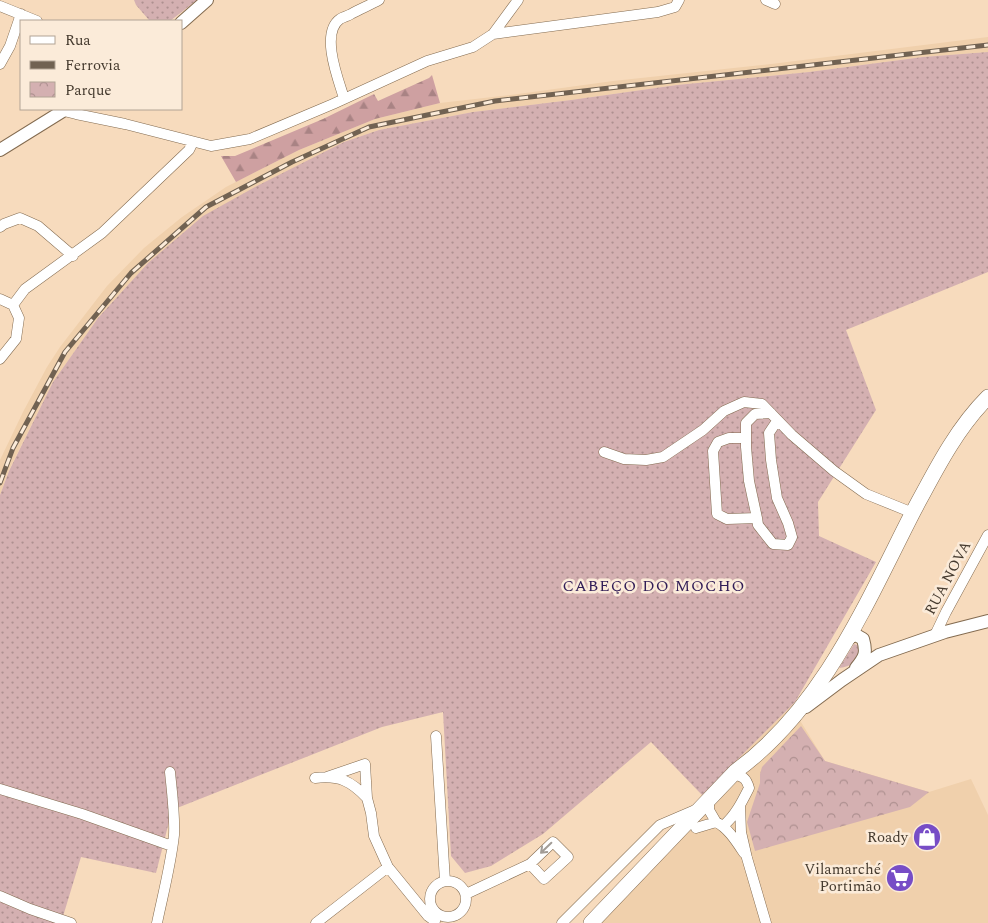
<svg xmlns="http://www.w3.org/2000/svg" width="988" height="923" font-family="Spectral,serif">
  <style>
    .built { fill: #f0d0ac }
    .grass { fill: url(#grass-dots) }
    .forest { fill: url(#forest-firs) }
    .park { fill: url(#park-crowns) }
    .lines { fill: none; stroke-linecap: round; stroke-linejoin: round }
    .minor-casing { stroke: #836b50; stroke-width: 11 }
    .tertiary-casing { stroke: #836b50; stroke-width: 14 }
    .secondary-casing { stroke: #836b50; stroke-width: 16 }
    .minor { stroke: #fff; stroke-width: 10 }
    .tertiary { stroke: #fff; stroke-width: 12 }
    .secondary { stroke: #fff; stroke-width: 15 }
    .rail-casing { stroke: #716252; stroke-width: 5 }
    .rail { stroke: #fbebd9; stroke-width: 3; stroke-dasharray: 9; stroke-linecap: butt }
    .oneway { stroke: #a29c96 }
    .labels { text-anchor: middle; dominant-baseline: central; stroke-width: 5; stroke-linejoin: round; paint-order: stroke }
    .street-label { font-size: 15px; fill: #453a2e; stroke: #fbebd9 }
    .poi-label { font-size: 15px; fill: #453a2e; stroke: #fbebd9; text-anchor: end }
    .neighbourhood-label { font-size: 16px; letter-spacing: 1px; fill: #311d57; stroke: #fbebd9 }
  </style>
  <defs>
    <pattern id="grass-dots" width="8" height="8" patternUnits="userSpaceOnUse" patternTransform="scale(1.25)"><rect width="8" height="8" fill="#d4b0b1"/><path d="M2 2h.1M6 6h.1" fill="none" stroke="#ae9090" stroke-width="1.8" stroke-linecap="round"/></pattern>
    <pattern id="forest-firs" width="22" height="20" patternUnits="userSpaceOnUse" patternTransform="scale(1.25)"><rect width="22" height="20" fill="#cea0a1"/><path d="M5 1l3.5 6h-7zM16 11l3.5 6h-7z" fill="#a98384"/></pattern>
    <pattern id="park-crowns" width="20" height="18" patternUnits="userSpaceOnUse" patternTransform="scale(1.25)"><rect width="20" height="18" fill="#d4b0b1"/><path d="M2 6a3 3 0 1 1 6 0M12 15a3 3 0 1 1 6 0" fill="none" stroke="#ae9090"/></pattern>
  </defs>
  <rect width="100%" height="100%" fill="#f7dbbd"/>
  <path class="built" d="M988,37v15l-65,5 -114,15 -132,13 -106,15 -98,12 -94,18 -35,12 -196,121 -50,55 -45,64 -44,88 -9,25v-35l23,-48 24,-45 13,-20 47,-61 37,-38 38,-31 44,-30 73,-37 76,-31 65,-16 78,-9 95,-13 158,-17z
    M795,702l1,12 29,47 104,31 42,-13 17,36v108h-388l102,-128z"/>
  <path class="grass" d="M134,0h63l-27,21h-18l-3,-1 -13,-15z
    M988,52v220l-142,58 30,80 -58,92 1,34 57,26 -81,140 -93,93 -51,-53 -108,92 -52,32 -26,7 -14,-17 -8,-144 -61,15 -210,83 -16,63 -75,-16 -20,66h-61v-428l9,-24 44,-89 45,-64 50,-55 55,-47 52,-29 89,-45 35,-12 94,-18 98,-12 106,-15 132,-13 114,-15z
    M854,644l6,2c0,14 -8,21 -21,22z"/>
  <path class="forest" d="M432,75l8,28 -65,16 -76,31 -63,32 -15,-26h14l88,-37 51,-25 4,7 51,-23z"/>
  <path class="park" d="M801,726l24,35 104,31 -19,15 -155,44 -8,-29 13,-39v-9l2,-7z"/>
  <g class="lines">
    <defs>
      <path id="minor" d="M766,0l9,4
        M0,6l37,15
        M493,34l165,-22 17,-5 4,-7
        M0,64l10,-18 11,-32
        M344,98c-6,-19 -24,-65 -4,-79 3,-2 8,-3 11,-5 9,-5 19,-9 28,-14
        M64,111l12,3 49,10 86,22 39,-7 83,-35 94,-43 46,-14 20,-13 25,-34
        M0,227l4,-3 16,-6 18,8 35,30
        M0,299l13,6 6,13 -3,21 -16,20
        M13,305l12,-16 77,-56 87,-83 4,-8
        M771,413l-16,1 -9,9v24l3,34 8,37 1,7 15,19 15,1 4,-8 -4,-14 -11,-25 -6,-38 -2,-27 8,-12
        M746,438h-17l-11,4 -5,9 4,63 10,5 30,-1
        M604,452l20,7 22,1 17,-3 40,-27 21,-19 20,-9 18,2 30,31 42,36 32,23 47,19
        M935,635l11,-23 42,-77
        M436,736l9,145
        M315,778c24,-3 36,3 52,20l-2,-34 -38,13
        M0,789l82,25 90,32
        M367,798l4,15 3,23 14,31
        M709,800v10l7,12
        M740,806l1,26 6,26 19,65
        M723,826c12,-10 19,-24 26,-38 -3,-11 -6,-11 -16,-14
        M696,828l20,-6c12,6 20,19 28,31
        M430 899a18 18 0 1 1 36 0a18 18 0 1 1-36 0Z
        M466,894l64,-30 23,-22 15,15 -24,22 -14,-15
        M0,896l30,13 41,14
        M157,923c6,-29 14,-59 17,-88 1,-21 -2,-42 -4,-63
        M316,923l72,-56 40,49 7,5
        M562,923l98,-98 35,-15"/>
      <path id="tertiary" d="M181,23l26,-23
        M0,150l66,-41
        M844,643l7,-6 5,-2 7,4c4,14 2,18 -7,29
        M806,707l36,-27 37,-25 66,-23 43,-11"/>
      <path id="secondary" d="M591,923l145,-152c86,-63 129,-165 176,-257 22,-41 43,-84 76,-117"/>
    </defs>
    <use href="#minor" class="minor-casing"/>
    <use href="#tertiary" class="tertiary-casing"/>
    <use href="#secondary" class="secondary-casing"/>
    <use href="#minor" class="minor"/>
    <use href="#tertiary" class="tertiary"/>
    <use href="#secondary" class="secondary"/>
    <defs>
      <path id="rail" d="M0,483l13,-35 52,-96 66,-79 75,-66 86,-45 77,-35 126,-26 493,-56"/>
    </defs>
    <use href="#rail" class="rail-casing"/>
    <use href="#rail" class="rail"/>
  </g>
  <defs><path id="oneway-shaft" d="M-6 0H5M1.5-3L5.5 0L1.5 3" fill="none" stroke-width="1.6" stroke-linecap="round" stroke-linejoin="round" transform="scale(1.25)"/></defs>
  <use class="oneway" href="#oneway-shaft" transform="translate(546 848) rotate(136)"/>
  <defs>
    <symbol id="shop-disc" viewBox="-11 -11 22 22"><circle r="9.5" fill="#774dc6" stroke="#fbebd9"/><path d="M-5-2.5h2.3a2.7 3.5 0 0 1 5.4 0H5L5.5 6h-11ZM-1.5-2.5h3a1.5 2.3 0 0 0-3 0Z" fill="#fff"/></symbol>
    <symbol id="supermarket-disc" viewBox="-11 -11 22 22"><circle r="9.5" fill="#774dc6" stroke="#fbebd9"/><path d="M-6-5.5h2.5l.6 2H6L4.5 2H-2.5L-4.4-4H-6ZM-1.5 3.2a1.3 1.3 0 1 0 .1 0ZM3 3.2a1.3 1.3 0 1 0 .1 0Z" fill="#fff"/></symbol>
  </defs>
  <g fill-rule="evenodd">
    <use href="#shop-disc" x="911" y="821" width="32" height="32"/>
    <use href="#supermarket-disc" x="884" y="862" width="32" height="32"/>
  </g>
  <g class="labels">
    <g class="street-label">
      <text transform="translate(948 578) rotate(-62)">RUA NOVA</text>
    </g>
    <g class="poi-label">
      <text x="908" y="837">Roady</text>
      <text x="881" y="869">Vilamarché<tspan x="881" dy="17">Portimão</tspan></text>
    </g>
    <g class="neighbourhood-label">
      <text x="654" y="586">CABEÇO DO MOCHO</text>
    </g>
  </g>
  <rect x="20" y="20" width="162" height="90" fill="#fbebd9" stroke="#b2a495"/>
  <rect x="30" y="36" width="25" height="8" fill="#ffffff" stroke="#b2a495"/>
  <text x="65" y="45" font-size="15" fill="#453a2e">Rua</text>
  <rect x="30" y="61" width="25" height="8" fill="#716252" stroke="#b2a495"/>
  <text x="65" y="70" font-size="15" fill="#453a2e">Ferrovia</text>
  <rect x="30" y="82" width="25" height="15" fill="url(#park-crowns)" stroke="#b2a495"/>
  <text x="65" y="95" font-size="15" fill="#453a2e">Parque</text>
</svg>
